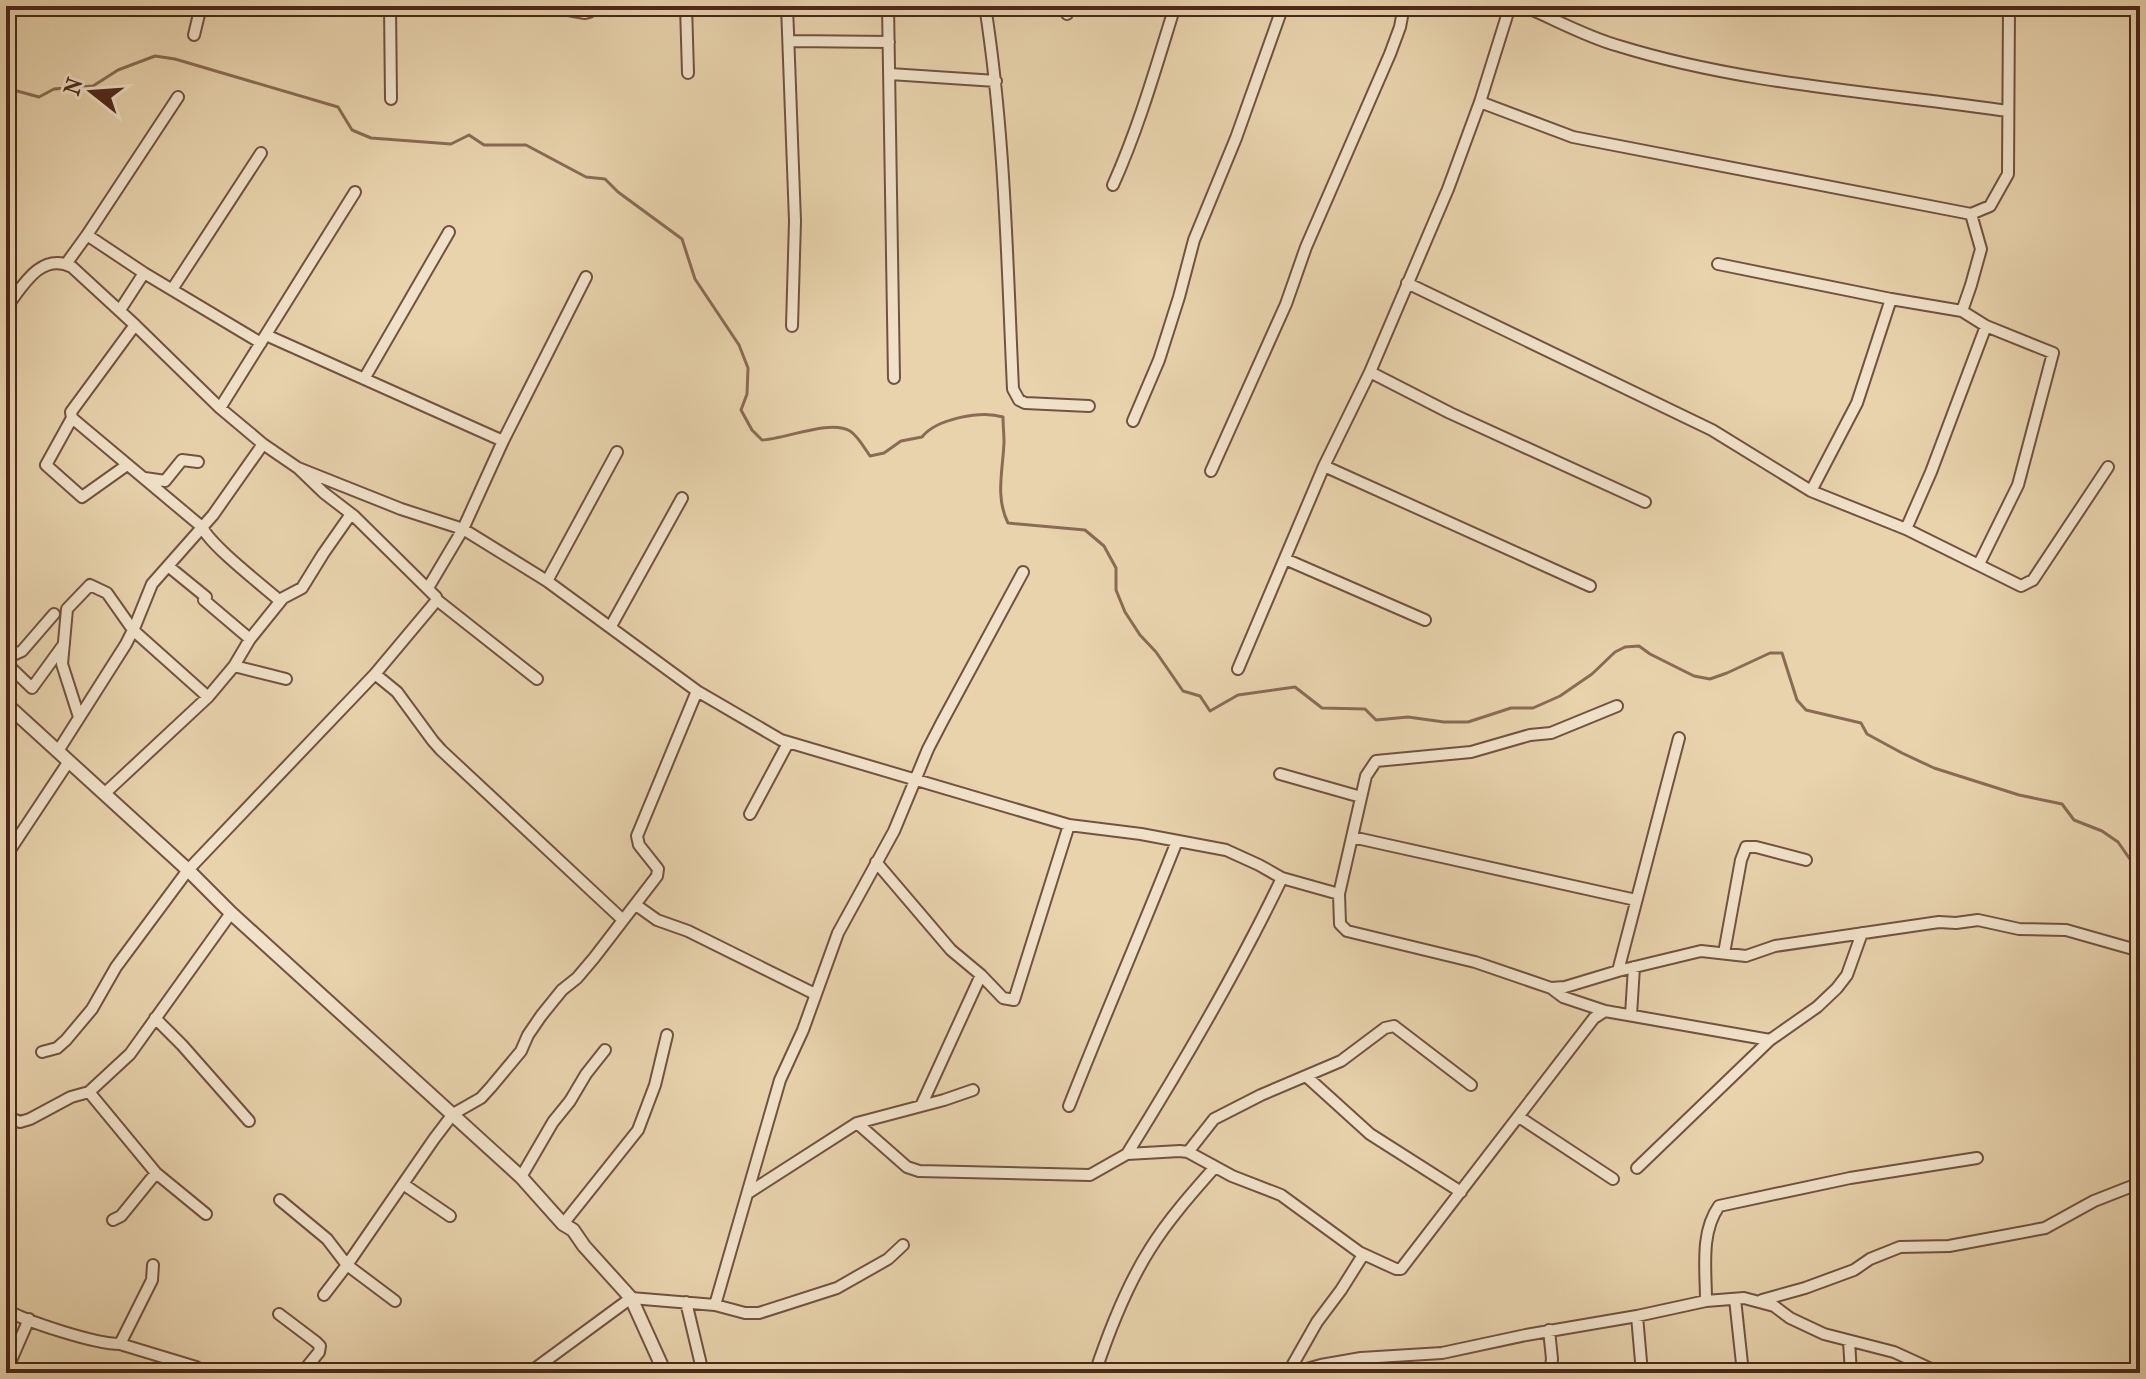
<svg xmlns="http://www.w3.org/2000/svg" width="2146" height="1379" font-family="'IM FELL French Canon',serif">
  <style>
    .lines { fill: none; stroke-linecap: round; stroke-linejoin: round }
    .stream { stroke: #8a6b54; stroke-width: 3 }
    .minor-casing { stroke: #73523f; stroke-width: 14 }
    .tertiary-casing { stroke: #73523f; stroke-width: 16 }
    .minor { stroke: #f0e2ca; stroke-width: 10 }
    .tertiary { stroke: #f0e2ca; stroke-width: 12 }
  </style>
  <rect width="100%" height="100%" fill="#e8d3ad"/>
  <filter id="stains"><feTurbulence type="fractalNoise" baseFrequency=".0025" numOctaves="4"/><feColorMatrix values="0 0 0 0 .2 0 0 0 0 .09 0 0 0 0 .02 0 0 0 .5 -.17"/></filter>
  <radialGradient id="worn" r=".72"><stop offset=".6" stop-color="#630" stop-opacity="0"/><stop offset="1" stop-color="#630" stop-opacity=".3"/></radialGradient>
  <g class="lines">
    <path class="stream" d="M6,88l33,9 15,-8 39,-3 25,-16 37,-14 20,3 163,48 14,23 19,8 80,6 18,-9 15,10h42l60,32 19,2 13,13 64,47 13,40 44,66 9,23 -1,26 -6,16 11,20 10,10c24,-1 68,-21 88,-9 8,5 15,18 20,25l14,-3 17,-12 21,-4c14,-18 59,-27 81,-20 0,8 1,17 1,25 -1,28 -9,55 4,81l77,7 19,16 12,22v22l9,22 15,23 16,17 27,39 17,5 10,15 28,-16 57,-8 27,21 43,1 11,11 32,-3 36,5h24l43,-14h22l27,-12 32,-22 23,-22 10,-5 14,-1 11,8 44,22 16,3 17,-6 43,-20h12l15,47 9,10 55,13 6,11 35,19 32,15 85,27 43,9 12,16 28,11 16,11 16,23 6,-1"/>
    <defs>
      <path id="minor" d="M13,6l39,3 6,-3
        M390,6l1,93
        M546,6l39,7 4,-1 1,-6
        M686,6l2,67
        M787,6l8,215 -3,105
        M888,6l6,372
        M985,6c20,127 22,255 28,383l6,11 6,3 64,3
        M1523,6c32,13 63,31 96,40 126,39 259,46 389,65
        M1991,6l19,4
        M1067,14l3,-8
        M194,35l7,-29
        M790,41l99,1
        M890,74l106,7
        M1480,102l93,35 398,77 19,-8 18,-32 1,-168
        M1113,185c26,-58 43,-118 62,-179
        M87,235l57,38 117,70
        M66,264l21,-29 91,-138
        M1718,264l173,35
        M1407,283l305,147 99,61 95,38 115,57 12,-6 75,-113
        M173,288l88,-135
        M6,308c16,-21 35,-57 66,-41l63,58 85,83 43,36 35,24 26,25 30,23 82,81 1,3 100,79
        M120,310l24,-37
        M1962,311l24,15 67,27 -35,132 -39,79
        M135,325l-64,87 1,6 130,109c9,19 60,58 78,74
        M266,335l237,106
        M1370,372l80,41 195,89
        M364,379l85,-147
        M220,408l135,-216
        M72,418l-26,47 36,32 45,-32
        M1133,421l26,-61 20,-63 15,-57 42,-102 47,-132
        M1324,466l266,120
        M298,468l103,41 62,20 84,52 150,110 84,49 288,85 72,9 85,16 33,15 23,13 57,16 1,30 7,7 128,31 76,26 14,-1 53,-16 83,-20 45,5 29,-10 164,-24 17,1 22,-3 41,9 47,1 74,21
        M1211,471l75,-167 20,-57 84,-193 10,-27 4,-21
        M145,478l20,3 17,-21 16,2
        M1811,491l46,-88 34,-104 71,12 9,-26 10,-36 -10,-35
        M1906,529l25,-57 55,-146
        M1285,559l140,61
        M168,566l38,31 -2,3 46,39 -16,27
        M547,581l70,-129
        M428,588l35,-59 40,-88 83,-164
        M611,626l71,-128
        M250,639l33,-41 19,-10 21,-34 28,-40
        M6,658l16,-7 32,-37
        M6,663l26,25 32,-44
        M1238,669l86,-203 46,-94 78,-183 32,-87 30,-96
        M375,674l22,18 36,49 8,9 182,170
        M79,717l-17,-53 5,-55 23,-24 17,8 26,37 75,67
        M58,751l68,-107 9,-18 17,-42 61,-69 50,-71
        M1280,774l81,23
        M104,794l104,-97 26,-31 52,13
        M750,814l38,-71
        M1352,837l284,63
        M6,856l63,-95
        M876,862l75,88 30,25 22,23 11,2 55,-175
        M1339,894l27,-118 10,-15 95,-9 59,-17 21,-2 66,-27
        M636,905l21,15 31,11 127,63
        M1724,953l17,-93 5,-13h10l50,13
        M1618,971l61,-233
        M1551,988l12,9 42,14
        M1631,1015l3,-48
        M155,1018l27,27 67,76
        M42,1052l15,-4 9,-8 26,-31 24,-42 72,-97 187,-196 62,-74
        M1306,1076l64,58 91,58
        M89,1092l67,81 50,41
        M921,1106l60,-131
        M1069,1106c35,-89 73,-176 108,-265
        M6,1116l14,6 10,-3 41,-22 18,-5 41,-38 101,-141
        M1519,1117l94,62
        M857,1123l50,44 12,4 171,4 37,-21 53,-3 8,1 44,24 49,19 78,57 37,17h5l3,-4 190,-247 11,-7 165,29
        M1188,1152l26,-33 47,-24 80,-34 44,-33 9,-2 77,59
        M1127,1154c56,-90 109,-180 155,-276
        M1637,1168l133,-128 47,-33 20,-19 10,-13 15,-42
        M521,1177l32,-55 17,-21 16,-27 19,-24
        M403,1184l47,32
        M748,1193l109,-70 87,-23 29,-10
        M280,1200l47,39 20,26 48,36
        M113,1220l8,-4 35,-43
        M563,1224l75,-94 17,-45 12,-50
        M324,1295l23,-30 87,-126 19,-25 28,-16 10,-11 30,-36 7,-16 13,-19 21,-26 15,-12 17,-20 63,-82 1,-7 -19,-24 -2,-9 60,-145
        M1735,1299l8,74
        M1762,1300l43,-12 49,-18 16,-11 30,-12 49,-1 96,-18 49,-27 46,-18
        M1706,1301c0,-32 -6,-68 13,-95l131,-28 127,-20
        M686,1302l17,71
        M715,1305l65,-225 23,-50 35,-97 56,-102 34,-82 14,-27 81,-150
        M6,1310c22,12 89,34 114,34l76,23 10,6
        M279,1314l37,28 4,4 -1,6 -17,21
        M1637,1316l5,57
        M1549,1330l3,29 -2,14
        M1849,1341l2,32
        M120,1344l32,-64 1,-15
        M6,1372l23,-53
        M529,1373l102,-75 84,7 30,8h14l78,-25 51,-29 15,-14
        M1095,1373c14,-42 31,-86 55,-124 18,-29 42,-56 65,-82
        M1288,1373l29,-51 24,-32 22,-35
        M1292,1373l29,-8 40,-7 81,-5 84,-18 111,-19 69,-15 38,-3 30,8 16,12 34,16 70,18 46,21"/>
      <path id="tertiary" d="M6,704l182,166 43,43 290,264 42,47 10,6 11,16 47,52 34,75"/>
    </defs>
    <use href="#minor" class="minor-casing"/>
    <use href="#tertiary" class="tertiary-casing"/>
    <use href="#minor" class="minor"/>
    <use href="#tertiary" class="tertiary"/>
  </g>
  <rect width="2146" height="1379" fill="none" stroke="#e8d3ad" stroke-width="32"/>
  <rect x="8" y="8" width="2130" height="1363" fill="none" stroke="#4c271a" stroke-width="4"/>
  <rect x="16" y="16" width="2114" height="1347" fill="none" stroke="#4c271a" stroke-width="2"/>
  <g transform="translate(92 92) rotate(287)" stroke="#f0e2ca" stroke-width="6" paint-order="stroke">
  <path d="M0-6L14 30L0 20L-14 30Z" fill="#4c271a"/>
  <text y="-12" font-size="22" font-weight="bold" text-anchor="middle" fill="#4c271a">N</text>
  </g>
  <rect width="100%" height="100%" filter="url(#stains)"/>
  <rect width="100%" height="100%" fill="url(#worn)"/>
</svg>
